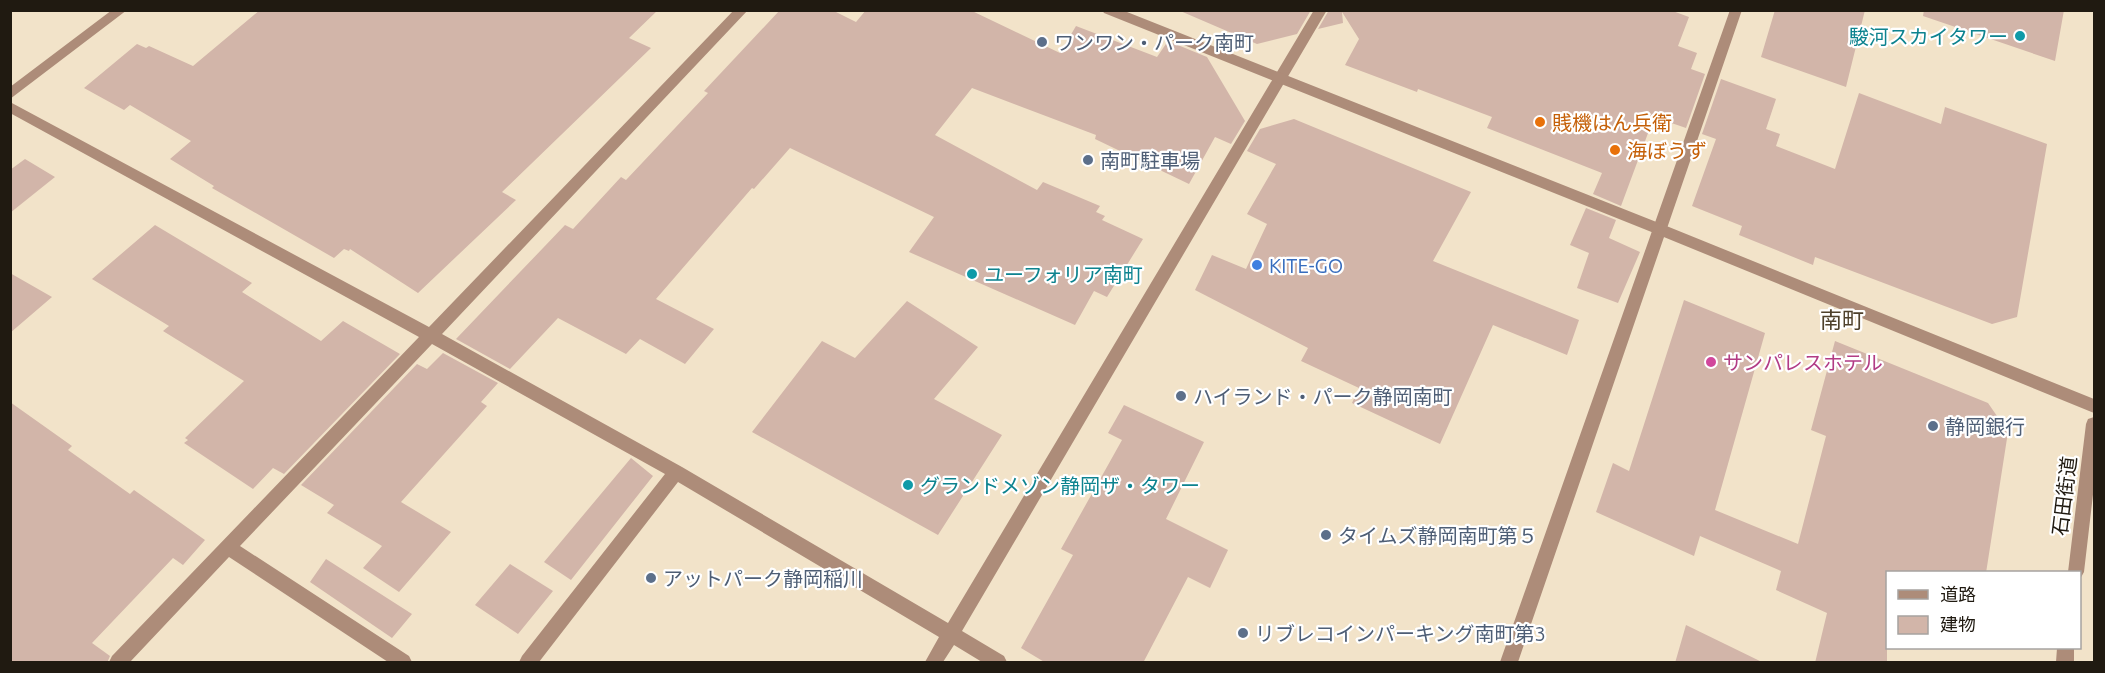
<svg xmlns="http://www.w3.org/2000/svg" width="2105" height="673" font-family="Ubuntu,'Noto Sans JP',sans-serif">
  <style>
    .building { fill: #d2b5a9 }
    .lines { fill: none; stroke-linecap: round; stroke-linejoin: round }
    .minor { fill: #ad8c79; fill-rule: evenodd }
    .tertiary { fill: #ad8c79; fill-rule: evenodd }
    .culture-dot { fill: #0f9aa8; stroke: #fff; stroke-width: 2 }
    .service-dot { fill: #5c6f8a; stroke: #fff; stroke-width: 2 }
    .food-dot { fill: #e8710a; stroke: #fff; stroke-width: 2 }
    .shop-dot { fill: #3f7fe0; stroke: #fff; stroke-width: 2 }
    .hotel-dot { fill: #d1479c; stroke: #fff; stroke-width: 2 }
    .labels { text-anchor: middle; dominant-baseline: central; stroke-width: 4.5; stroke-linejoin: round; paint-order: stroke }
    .culture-label { font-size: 20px; fill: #0d838f; stroke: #fff; text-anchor: start }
    .service-label { font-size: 20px; fill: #4e5e75; stroke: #fff; text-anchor: start }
    .food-label { font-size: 20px; fill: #c56008; stroke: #fff; text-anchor: start }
    .shop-label { font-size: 20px; fill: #366cbe; stroke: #fff; text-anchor: start }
    .hotel-label { font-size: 20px; fill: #b23c85; stroke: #fff; text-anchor: start }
    .street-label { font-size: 20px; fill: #201a11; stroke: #fff }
    .quarter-label { font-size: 22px; fill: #4e412c; stroke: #fff }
  </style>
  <rect width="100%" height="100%" fill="#f2e3c9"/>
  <path class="building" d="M260,10h398l-29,28 22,10 -149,144 14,8 -98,93 -68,-44 -1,2 -5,-2 -10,9 -122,-70 2,-2 -44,-27 21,-18 -61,-36 -6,5 -40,-22 53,-44 9,4 3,-2 44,20z
    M780,10h52l24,12 10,-12h104l90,43 16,-27 81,31 11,-16 39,16 38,64 -14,23 -16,-7 -26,47 -94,-45 1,-4 -124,-47 -37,47 102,55 6,-8 57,24 -4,6 9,4 -3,4 41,19 -36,58 -13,-6 -19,34 -166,-73 25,-35 -144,-69 -36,41 -2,-1 -96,111 58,30 -29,35 -45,-25 -14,15 -68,-36 -48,51 -54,-30 109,-114 8,4 48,-52 5,3 82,-87 -4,-2z
    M1178,10h133l-14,24 -40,10z
    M1329,10h341l19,7 -11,29 19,7 -6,16 14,5 -19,54 -32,-11 -33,89 -28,-12 9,-21 -115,-45 5,-11 -74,-28 -1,3 -72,-27 14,-26 -17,-27 1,11 -25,6z
    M1775,10h90l-19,77 -85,-30z
    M1924,10h140l-9,51 -132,-45z
    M1721,79l55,20 -10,30 14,5 -4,12 59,23 24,-76 82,31 4,-17 102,37 -30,173 -25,7 -177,-67 -2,8 -74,-30 3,-9 -50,-20 24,-67 -14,-5z
    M1294,119l177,73 -38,69 146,59 -12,35 -74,-30 -53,119 -88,-41 7,-15 -58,-27 7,-13 -113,-58 17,-35 34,14 21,-45 -20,-10 29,-50 -29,-13 13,-22z
    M25,159l30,18 -45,36v-43z
    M1586,208l30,12 -7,18 31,14 -22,51 -41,-15 12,-35 -19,-8z
    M155,225l97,58 -10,9 79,49 22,-20 57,33 -116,120 -11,-6 -20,21 -69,-46 4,-3 -3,-2 59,-57 -81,-50 6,-5 -77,-47z
    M10,273l42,24 -42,36z
    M1684,300l81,33 -50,177 83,34 28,-108 -15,-6 24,-89 153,62 20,29 -22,141h-99v90h-72l12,-50 -51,-23 5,-19 -81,-35 -6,20 -98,-44 17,-49 16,8z
    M907,301l71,46 -44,52 68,36 -64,100 -186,-103 70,-91 33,17z
    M443,353l55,30 -17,19 6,4 -86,96 50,30 -52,60 -36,-24 19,-22 -55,-33 7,-8 -33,-20 116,-121 10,5z
    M10,402l62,44 -4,4 62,44 4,-4 71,50 -22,25 -10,-7 -81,85 18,13 -3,7h-97z
    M1124,405l80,37 -38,77 62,31 -18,38 -22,-11 -45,86h-97l-25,-15 52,-93 -12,-6 61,-109 -14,-7z
    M631,458l22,18 -82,104 -27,-18z
    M326,559l86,55 -20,24 -82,-56z
    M510,564l43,27 -35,43 -43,-29z
    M1686,625l78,38h-89z"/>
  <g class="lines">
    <path class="minor" d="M734,10h14l-306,324 240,133 266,156 366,-613h13l-365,621 42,25 3,6h-25l-28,-17 -11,17h-18l14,-25 -261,-155 -139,180h-20l3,-6 143,-182 -233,-130 -192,202 169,110 3,6h-24l-159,-105 -99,105h-21l3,-6 307,-319 -409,-224v-11l419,225z
      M1730,10h12l-224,652h-18z"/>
    <path class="tertiary" d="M112,10h15l-117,89v-12z
      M1102,10h20l542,215 430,174v14l-440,-180 -550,-220z
      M2094,417v69l-10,86 -4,7v-7h-12l18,-148 2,-5z
      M2057,648h17v14h-18z"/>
  </g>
  <g class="culture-dot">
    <circle cx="2020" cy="36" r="6"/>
    <circle cx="972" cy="274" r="6"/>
    <circle cx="908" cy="485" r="6"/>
  </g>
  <g class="service-dot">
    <circle cx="1042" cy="42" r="6"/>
    <circle cx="1088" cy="160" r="6"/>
    <circle cx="1181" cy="396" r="6"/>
    <circle cx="1933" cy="426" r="6"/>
    <circle cx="1326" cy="535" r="6"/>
    <circle cx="651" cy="578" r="6"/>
    <circle cx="1243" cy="633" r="6"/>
  </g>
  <g class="food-dot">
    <circle cx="1540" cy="122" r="6"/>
    <circle cx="1615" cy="150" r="6"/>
  </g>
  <circle class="shop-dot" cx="1257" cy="265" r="6"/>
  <circle class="hotel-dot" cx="1711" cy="362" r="6"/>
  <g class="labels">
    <g class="culture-label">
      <text x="2008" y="36" text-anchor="end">駿河スカイタワー</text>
      <text x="984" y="274">ユーフォリア南町</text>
      <text x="920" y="485">グランドメゾン静岡ザ・タワー</text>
    </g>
    <g class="service-label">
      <text x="1054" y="42">ワンワン・パーク南町</text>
      <text x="1100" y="160">南町駐車場</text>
      <text x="1193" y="396">ハイランド・パーク静岡南町</text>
      <text x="1945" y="426">静岡銀行</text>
      <text x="1338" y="535">タイムズ静岡南町第５</text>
      <text x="663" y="578">アットパーク静岡稲川</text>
      <text x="1255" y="633">リブレコインパーキング南町第3</text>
    </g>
    <g class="food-label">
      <text x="1552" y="122">賎機はん兵衛</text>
      <text x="1627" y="150">海ぼうず</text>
    </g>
    <g class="shop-label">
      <text x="1269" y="265">KITE-GO</text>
    </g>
    <g class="hotel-label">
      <text x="1723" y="362">サンパレスホテル</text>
    </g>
    <g class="street-label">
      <text transform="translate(2064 496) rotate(-83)">石田街道</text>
    </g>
    <g class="quarter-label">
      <text x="1842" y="319">南町</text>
    </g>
  </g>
  <rect width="2105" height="673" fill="none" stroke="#201a11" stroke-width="24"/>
  <rect x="1886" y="571" width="195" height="78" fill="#ffffff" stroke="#a6a3a0" stroke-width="1.5"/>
  <rect x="1898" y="590" width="30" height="9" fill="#ad8c79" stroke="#a6a3a0" stroke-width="1.5"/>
  <text x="1940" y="601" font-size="18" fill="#201a11">道路</text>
  <rect x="1898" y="616" width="30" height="18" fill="#d2b5a9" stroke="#a6a3a0" stroke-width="1.5"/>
  <text x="1940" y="631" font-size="18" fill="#201a11">建物</text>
</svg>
